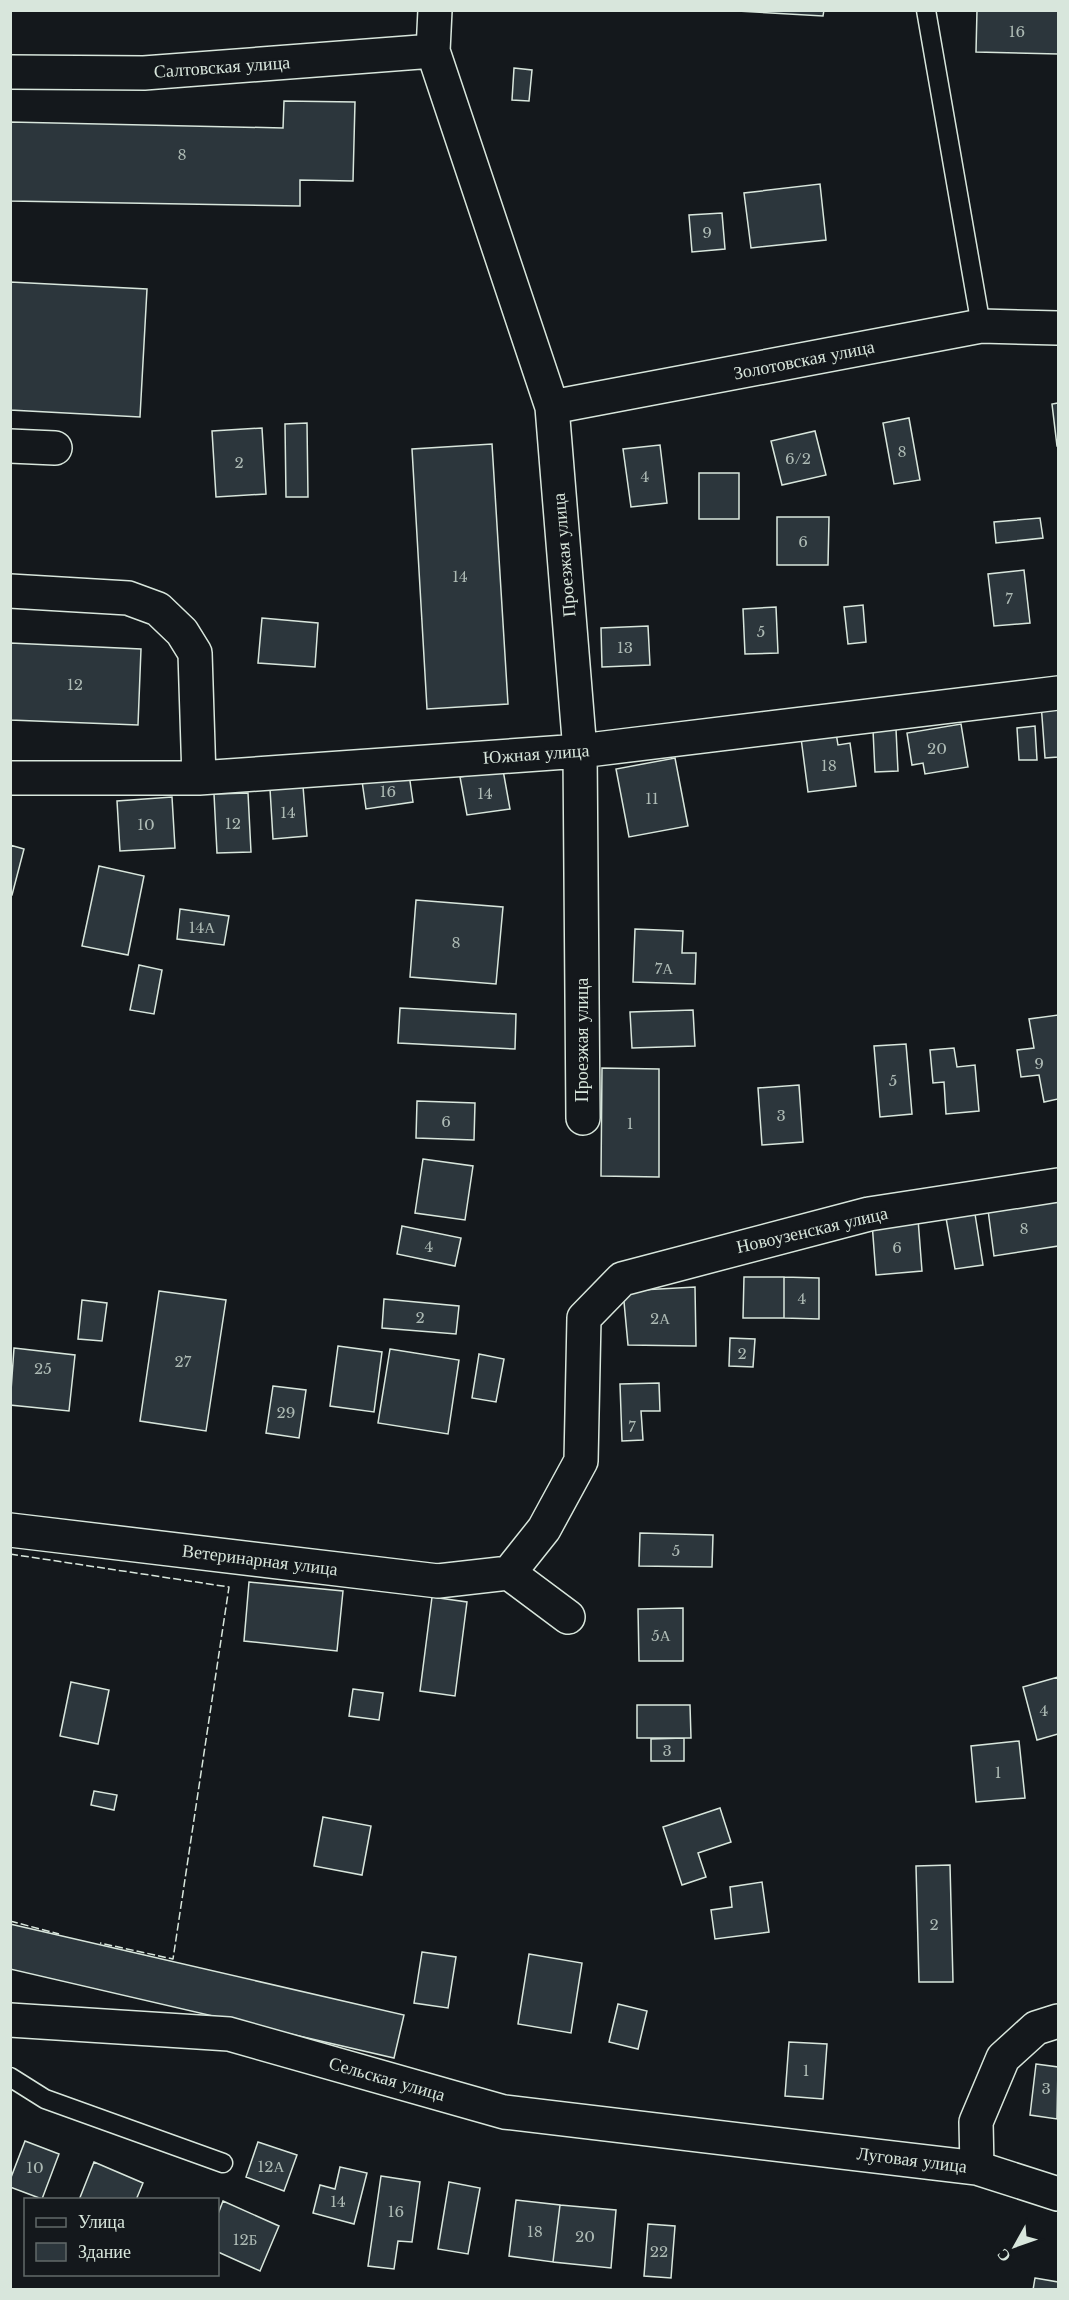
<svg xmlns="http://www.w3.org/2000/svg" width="1069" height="2300" font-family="'Libre Baskerville',serif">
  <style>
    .building { fill: #2c363c; stroke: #d8e6dc; stroke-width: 1.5 }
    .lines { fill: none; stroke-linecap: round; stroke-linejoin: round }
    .lane-casing { stroke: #d8e6dc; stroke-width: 21 }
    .street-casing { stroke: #d8e6dc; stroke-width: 36 }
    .lane { stroke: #14181c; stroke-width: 18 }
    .street { stroke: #14181c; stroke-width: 33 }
    .fence { stroke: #d8e6dc; stroke-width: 1.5; stroke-dasharray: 8 3; stroke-linecap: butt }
    .labels { text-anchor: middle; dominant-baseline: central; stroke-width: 4.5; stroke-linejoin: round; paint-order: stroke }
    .number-label { font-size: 15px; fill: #adbab4 }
    .street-label { font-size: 18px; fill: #d8e6dc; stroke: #14181c }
  </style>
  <rect width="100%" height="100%" fill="#14181c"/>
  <path class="building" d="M719,10h105l-1,6z
    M977,10h81v44l-82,-2z
    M514,68l18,2 -3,31 -17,-1z
    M284,101l71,1 -2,79 -53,-1v26l-290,-5v-79l273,6z
    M820,184l6,56 -75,8 -7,-55z
    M722,213l3,36 -33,3 -3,-37z
    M10,282l137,7 -7,128 -130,-7z
    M1058,403v43h-1l-5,-42z
    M909,418l11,62 -26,4 -11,-61z
    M307,423l1,74h-22l-1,-73z
    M262,428l4,66 -50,3 -4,-66z
    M815,431l11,44 -44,10 -11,-44z
    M492,444l16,260 -81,5 -15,-260z
    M660,445l7,58 -36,4 -8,-58z
    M699,473h40v46h-40z
    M777,517h52l-1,48h-51z
    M1040,518l3,20 -47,5 -2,-21z
    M1024,570l6,53 -36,3 -6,-52z
    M863,605l3,37 -18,2 -4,-37z
    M776,607l2,46 -33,1 -2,-45z
    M262,618l56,5 -3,44 -57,-4z
    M648,626l2,39 -48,2 -1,-39z
    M10,643l131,6 -3,76 -128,-5z
    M1058,702v55l-13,1 -4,-55z
    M961,724l7,43 -43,7 -2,-11 -11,2 -5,-32z
    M1035,726l2,34h-18l-2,-32z
    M896,729l2,42 -23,1 -2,-42z
    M836,733l2,12 12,-2 6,43 -48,6 -7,-54z
    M675,758l13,68 -59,11 -13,-68z
    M503,770l7,39 -43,6 -7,-38z
    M409,774l4,28 -47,7 -4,-28z
    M303,786l4,50 -34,3 -3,-50z
    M248,793l3,59 -34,1 -3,-59z
    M172,797l3,51 -55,3 -3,-50z
    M10,845l14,4 -12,46h-2z
    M99,866l45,10 -16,79 -46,-9z
    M416,900l87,7 -7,77 -86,-7z
    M180,909l49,7 -5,29 -47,-6z
    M635,929l48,2 -1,22h14l-1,31 -62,-2z
    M139,965l23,5 -8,44 -24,-4z
    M400,1008l116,6 -1,35 -117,-6z
    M693,1010l2,36 -63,2 -2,-36z
    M1058,1015v84l-14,3 -5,-27 -18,2 -4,-27 17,-2 -5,-29z
    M906,1044l6,70 -32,3 -6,-71z
    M954,1048l3,19 18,-2 4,46 -33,3 -2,-32 -11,1 -3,-33z
    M602,1068l57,1v108l-58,-1z
    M799,1085l4,57 -41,3 -4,-57z
    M417,1101l58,2 -1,37 -58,-2z
    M423,1159l50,7 -8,54 -50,-7z
    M1058,1200v46l-64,10 -6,-46z
    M975,1214l8,51 -28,4 -9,-51z
    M918,1219l4,52 -46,4 -4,-52z
    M402,1226l59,12 -6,28 -58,-12z
    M744,1277h40v41h-41z
    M784,1277l35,1v41l-35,-1z
    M695,1287l1,59 -68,-1 -5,-54z
    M159,1291l67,9 -20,131 -66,-10z
    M384,1299l75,7 -3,28 -74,-6z
    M82,1300l25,3 -5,38 -24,-2z
    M730,1338l25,1 -2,28 -24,-1z
    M338,1346l44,6 -8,60 -44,-6z
    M14,1348l61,7 -6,56 -59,-6z
    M390,1349l69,11 -11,74 -70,-11z
    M479,1354l25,5 -8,43 -24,-4z
    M659,1383l1,28h-19l2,29 -21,1 -2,-57z
    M273,1386l33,4 -7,48 -33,-5z
    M640,1533l73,2 -1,32 -73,-1z
    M249,1582l94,9 -6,60 -93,-10z
    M432,1597l35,5 -12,94 -35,-5z
    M683,1608v53h-44l-1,-52z
    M1058,1677v57l-21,6 -14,-53z
    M71,1682l38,8 -11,54 -38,-8z
    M353,1689l30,4 -4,27 -30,-4z
    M637,1705h53l1,33h-54z
    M684,1738v23h-33v-22z
    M1019,1741l6,57 -49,4 -5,-56z
    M94,1791l23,4 -3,15 -23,-5z
    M720,1808l11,34 -33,11 8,24 -24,8 -19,-58z
    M323,1817l48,9 -9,49 -48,-9z
    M950,1865l3,117h-34l-3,-116z
    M762,1882l7,50 -54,7 -4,-29 21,-3 -2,-20z
    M10,1924l394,91 -10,43 -384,-89z
    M422,1952l34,5 -8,51 -34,-5z
    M529,1954l53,9 -11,70 -53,-9z
    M618,2004l29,7 -9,38 -29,-7z
    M789,2042l38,2 -4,55 -38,-3z
    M1036,2064l22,3 -1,52 -27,-4z
    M25,2141l34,13 -17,45 -32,-12v-7z
    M258,2142l39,13 -13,36 -38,-14z
    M94,2162l49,21 -7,17h-57z
    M340,2167l27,6 -13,51 -41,-11 7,-28 15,4z
    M381,2176l39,6 -8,60 -14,-1 -4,28 -26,-3z
    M449,2182l31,6 -12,66 -30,-5z
    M516,2200l44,5 -7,57 -44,-6z
    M223,2201l56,25 -19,45 -42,-19v-38z
    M560,2205l56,5 -5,58 -58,-6z
    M648,2224l27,2 -4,52 -27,-2z
    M1035,2278l23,4v8h-25z"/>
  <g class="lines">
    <defs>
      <path id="lane" d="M926,10l55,316
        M10,2077l35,22 178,64"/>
      <path id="street" d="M435,10l-2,41 119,356 28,344 3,367
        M10,72l134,1 289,-22
        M552,407l429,-81 77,2
        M10,446l45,2
        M10,591l118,7 30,11 24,23 13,21 4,125
        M10,778h189l381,-27 478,-58
        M10,1530l428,51 71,-8
        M568,1617l-59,-44 35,-44 37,-68 3,-143 38,-39 247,-65 189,-29
        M10,2020l219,14 275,78 473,56 81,26
        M977,2168l-1,-46 27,-64 33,-30 22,-7"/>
    </defs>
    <use href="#lane" class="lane-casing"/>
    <use href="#street" class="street-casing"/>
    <use href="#lane" class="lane"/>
    <use href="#street" class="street"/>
    <path class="fence" d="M10,1554l219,33 -56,372 -73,-16
      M10,1921l49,13"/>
  </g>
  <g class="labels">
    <g class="number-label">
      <text x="1017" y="31">16</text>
      <text x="182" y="154">8</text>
      <text x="707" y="232">9</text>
      <text x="902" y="451">8</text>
      <text x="798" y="458">6/2</text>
      <text x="239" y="462">2</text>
      <text x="645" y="476">4</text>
      <text x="803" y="541">6</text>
      <text x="460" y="576">14</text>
      <text x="1009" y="598">7</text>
      <text x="761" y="631">5</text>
      <text x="625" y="647">13</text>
      <text x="75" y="684">12</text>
      <text x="937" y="748">20</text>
      <text x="829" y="765">18</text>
      <text x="388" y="791">16</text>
      <text x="485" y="793">14</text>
      <text x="652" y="798">11</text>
      <text x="288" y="812">14</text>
      <text x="233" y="823">12</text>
      <text x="146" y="824">10</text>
      <text x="202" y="927">14А</text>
      <text x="456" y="942">8</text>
      <text x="664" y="968">7А</text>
      <text x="1039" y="1063">9</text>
      <text x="893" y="1080">5</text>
      <text x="781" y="1115">3</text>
      <text x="446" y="1121">6</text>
      <text x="630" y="1123">1</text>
      <text x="1024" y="1228">8</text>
      <text x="429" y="1246">4</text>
      <text x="897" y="1247">6</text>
      <text x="802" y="1298">4</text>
      <text x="420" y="1317">2</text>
      <text x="660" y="1318">2А</text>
      <text x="742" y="1353">2</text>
      <text x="183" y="1361">27</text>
      <text x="43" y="1368">25</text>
      <text x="286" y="1412">29</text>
      <text x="632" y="1426">7</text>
      <text x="676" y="1550">5</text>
      <text x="661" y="1635">5А</text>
      <text x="1044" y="1710">4</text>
      <text x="667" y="1750">3</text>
      <text x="998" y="1772">1</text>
      <text x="934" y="1924">2</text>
      <text x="806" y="2070">1</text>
      <text x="1046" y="2088">3</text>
      <text x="271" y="2166">12А</text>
      <text x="35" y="2167">10</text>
      <text x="338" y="2201">14</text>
      <text x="396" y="2211">16</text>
      <text x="535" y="2231">18</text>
      <text x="585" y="2236">20</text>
      <text x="245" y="2239">12Б</text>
      <text x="659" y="2251">22</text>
    </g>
    <g class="street-label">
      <text transform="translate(222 67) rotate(-4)">Салтовская улица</text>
      <text transform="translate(804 360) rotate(-11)">Золотовская улица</text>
      <text transform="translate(564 555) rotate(-95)">Проезжая улица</text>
      <text transform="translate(536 754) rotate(-4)">Южная улица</text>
      <text transform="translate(582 1040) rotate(-90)">Проезжая улица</text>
      <text transform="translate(812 1230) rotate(-13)">Новоузенская улица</text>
      <text transform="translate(260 1560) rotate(7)">Ветеринарная улица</text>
      <text transform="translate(387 2079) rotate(16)">Сельская улица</text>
      <text transform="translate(912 2160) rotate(7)">Луговая улица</text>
    </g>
  </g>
  <rect width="1069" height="2300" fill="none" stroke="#d8e6dc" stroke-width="24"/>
  <rect x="24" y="2198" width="195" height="78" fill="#14181c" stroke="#626a69" stroke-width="1.5"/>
  <rect x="36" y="2218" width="30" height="9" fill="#14181c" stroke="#626a69" stroke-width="1.5"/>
  <text x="78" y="2228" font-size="18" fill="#d8e6dc">Улица</text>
  <rect x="36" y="2243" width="30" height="18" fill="#2c363c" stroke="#626a69" stroke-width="1.5"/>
  <text x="78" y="2258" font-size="18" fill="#d8e6dc">Здание</text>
  <g transform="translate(1015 2246) rotate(230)" stroke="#14181c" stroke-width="4.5" paint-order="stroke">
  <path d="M0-4.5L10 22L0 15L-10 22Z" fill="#d8e6dc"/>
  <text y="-9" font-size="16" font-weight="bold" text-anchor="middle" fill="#d8e6dc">С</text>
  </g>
</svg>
